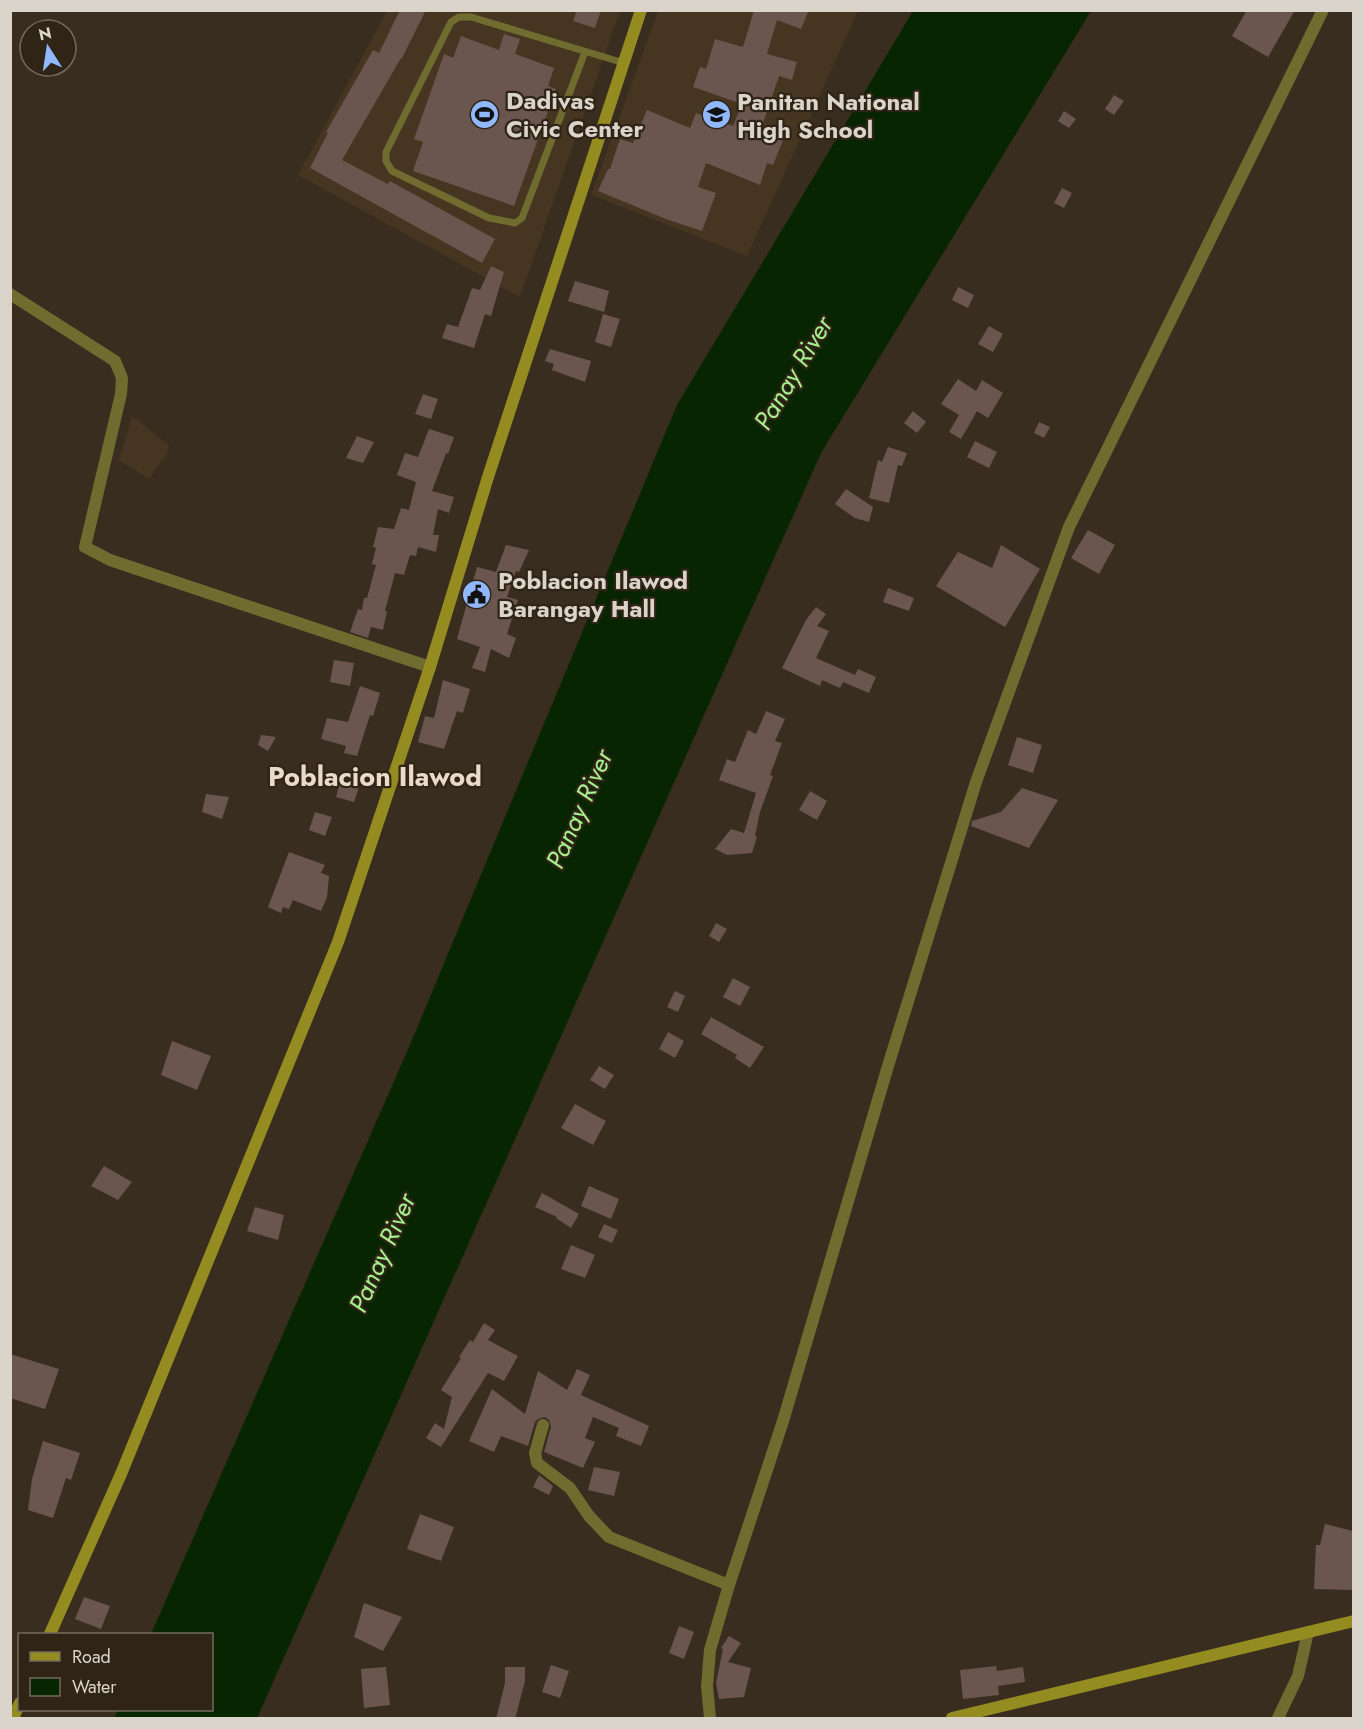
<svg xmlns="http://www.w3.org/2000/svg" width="1364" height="1729" font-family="Jost,sans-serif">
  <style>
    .built { fill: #463521 }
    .water { fill: #072500 }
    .building { fill: #6a564f }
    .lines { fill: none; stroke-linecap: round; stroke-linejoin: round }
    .service { stroke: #706c2f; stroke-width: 7 }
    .minor { stroke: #706c2f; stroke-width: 12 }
    .tertiary { stroke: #706c2f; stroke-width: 12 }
    .secondary { stroke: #948c20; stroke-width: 12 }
    .labels { text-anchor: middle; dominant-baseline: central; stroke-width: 4.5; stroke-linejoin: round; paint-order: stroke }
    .poi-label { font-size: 24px; font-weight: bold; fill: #dbd4cb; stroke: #2f2416; text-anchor: start }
    .water-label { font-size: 26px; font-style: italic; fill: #a3f08d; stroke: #2f2416 }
    .quarter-label { font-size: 27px; font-weight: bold; fill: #eadbc9; stroke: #2f2416 }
  </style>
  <rect width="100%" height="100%" fill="#392d1f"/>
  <path class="built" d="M387,11h233l-100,286 -222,-122z
    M658,11h200l-111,245 -156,-61z
    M132,416l37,29 -2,9 -18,25 -30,-19z"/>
  <path class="water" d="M913,11h178l-270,442 -564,1265h-143l4,-8h94v-76h-61l259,-589 267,-640z"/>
  <path class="building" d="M400,10h26l-24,48h-1l-59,102 46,24 2,-3 105,58 -13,24 -172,-95 18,-35 -2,-1 47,-82 6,3z
    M577,10h24l-6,18 -22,-7z
    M754,10h55l-8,19 -24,-9 -10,34 30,8 -5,18 -13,-4 -18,53 23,9 -11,27 -6,-2 -7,22 -54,-22 -8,24 18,6 -14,38 -36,-12 -68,-28 10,-22h2l10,-30 13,4 14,-33 43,18 6,-15 37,13 9,-22 -49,-17 7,-20 6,2 9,-30 28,8z
    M1247,10h48l-27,47 -36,-21z
    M504,34l16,5 -5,15 39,14 -6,18 8,3 -42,117 -101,-35 10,-29 -9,-3 30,-85 9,4 8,-22 38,14z
    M1114,95l10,6 -10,14 -9,-6z
    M1064,111l12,8 -7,9 -11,-7z
    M1062,188l10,5 -8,15 -10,-5z
    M491,266l13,6 -13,44 -6,-2 -11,34 -32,-10 5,-14 11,3 14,-39 8,2z
    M575,281l34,10 -5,21 -36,-11z
    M958,287l16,8 -6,13 -16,-8z
    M603,314l17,5 -9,28 -16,-5z
    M989,326l14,8 -10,18 -15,-8z
    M550,349l41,12 -6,21 -33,-12 2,-6 -9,-3z
    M958,379l18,12 6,-11 21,13 -15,25 -11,-7 -16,28 -12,-7 10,-17 -18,-11z
    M423,394l15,5 -7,20 -16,-5z
    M913,411l13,11 -9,11 -13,-10z
    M1039,422l11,5 -6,11 -10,-5z
    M429,429l25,8 -6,17 -2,-1 -14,38 22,6 -5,16 -11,-4 -5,26h6l-3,17 -18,-5 -2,9 -6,-1 -6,20 -9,-2 -10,38h2l-4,19 -12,-3 -3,11 -18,-6 8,-23 4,1 2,-12h3l9,-33 -4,-1 4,-16 -3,-1 5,-20 16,2 7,-21 8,2 7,-28 -19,-7 8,-22 13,4z
    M357,436l17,6 -11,21 -17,-5z
    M975,441l22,11 -8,16 -22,-11z
    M888,447l19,6 -5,13 -4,-1 -9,38 -20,-5 9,-38 4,2z
    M846,489l27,18 -4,15 -14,-4 -20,-14z
    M1088,530l27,15 -16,29 -28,-16z
    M506,545l23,5 -10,22 -3,-1 -9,26 11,3 -11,34 9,4 -7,20 -18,-9 -6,23 -13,-4 8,-21 -23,-8 20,-72 19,5z
    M1001,545l39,24 -35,58 -69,-41 22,-34 34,16z
    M888,588l26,10 -5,13 -26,-9z
    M816,607l10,7 -9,12 12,5 -13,27 39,17 3,-6 18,8 -7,16 -26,-11 -3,6 -18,-8 -2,6 -38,-18 24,-48z
    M334,660l20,3 -4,23 -20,-4z
    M443,680l27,9 -7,24 -6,-2 -13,38 -26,-7 7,-26 9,2z
    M360,686l20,7 -7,23 -3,-1 -13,41 -13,-3 2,-7 -25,-7 6,-21 21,4z
    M766,711l19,8 -10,22 7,2 -12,32 3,1 -13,36 -5,24 2,1 -5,16 -25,2 -12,-6 16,-20 13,4 12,-40 -37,-13 8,-21 8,3 13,-32 8,4z
    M261,735l15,2 -8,14 -10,-6z
    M1017,737l25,8 -9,28 -25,-8z
    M340,782l19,5 -5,15 -18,-5z
    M1022,788l36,12 -29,48 -58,-22 1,-5 29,-9z
    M810,791l17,10 -10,19 -18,-10z
    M206,794l23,3 -7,22 -20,-7z
    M315,812l17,5 -7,19 -16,-6z
    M289,852l36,13 -4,8 8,3 -2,21 -6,14 -28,-11 -4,9 -6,-2 -2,6 -13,-6z
    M716,923l11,6 -8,13 -10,-6z
    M733,978l17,9 -10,19 -17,-9z
    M675,991l10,5 -7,16 -11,-5z
    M711,1017l53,30 -14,21 -15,-10 2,-3 -36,-21z
    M668,1032l16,9 -9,17 -16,-9z
    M172,1041l39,15 -14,34 -36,-15z
    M599,1066l15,9 -9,14 -15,-9z
    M575,1104l31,17 -13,24 -32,-17z
    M104,1166l28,16 -14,18 -27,-14z
    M589,1186l30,13 -8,20 -30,-13z
    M542,1193l37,21 -8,14 -15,-10 1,-1 -22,-10z
    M255,1207l29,8 -6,25 -31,-9z
    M604,1224l14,6 -6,13 -14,-6z
    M571,1245l24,10 -10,23 -24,-9z
    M484,1323l11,7 -7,10 30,16 -14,25 -16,-8 -47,74 -15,-9 9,-15 9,6 8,-32 -11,-7 20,-32 -2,-1 11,-17 3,2z
    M10,1354l49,15 -14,40 -35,-11z
    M577,1369l13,6 -9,20 68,31 -8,20 -25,-10 3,-8 -26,-11 -8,21 10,4 -12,26 -39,-16 7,-25 -2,-7 -4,-3 -7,2 -3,3 -7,24 -27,-10 -7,16 -25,-11 23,-52 33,25 13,-43 29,19z
    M43,1441l37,12 -9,27 -5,-2 -13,40 -25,-8 4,-31z
    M594,1467l26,5 -6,24 -26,-6z
    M539,1475l14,11 -4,9 -16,-8z
    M420,1514l34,13 -13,34 -34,-12z
    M1325,1524l28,7v59l-39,-1 2,-44h4z
    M84,1597l26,9 -9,23 -26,-10z
    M364,1603l38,14 -19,34 -29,-14z
    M679,1626l15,6 -10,27 -15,-6z
    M729,1636l12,7 -13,19 23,6 -7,29 -25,2 -3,-16 7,-34 -2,-1z
    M551,1665l18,6 -9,27 -18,-6z
    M996,1666l1,5 26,-4 2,15 -27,4 1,9 -36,4 -3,-29z
    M386,1667l4,38 -26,3 -3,-39z
    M505,1667h20v14l-10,38h-19l9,-36z"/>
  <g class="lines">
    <path class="service" d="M585,52l-63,166 -7,5 -26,-5 -97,-47 -6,-10v-9l65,-130 8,-5h12l153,46"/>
    <path class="minor" d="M10,294l105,67 7,17 -1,16 -36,153 25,13 320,107
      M543,1425l-8,28 2,10 33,25 19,28 20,21 120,48
      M1278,1718l20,-42 10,-44"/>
    <path class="tertiary" d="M710,1718l-3,-32 3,-36 19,-65 54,-164 105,-355 88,-284 93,-255 254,-517"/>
    <path class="secondary" d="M50,1634l71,-160 217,-532 92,-275 58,-190 153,-467
      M13,1718l7,-15
      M952,1718l402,-97"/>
  </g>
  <defs>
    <symbol id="stadium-disc" viewBox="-11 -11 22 22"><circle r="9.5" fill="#91b8fd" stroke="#2f2416"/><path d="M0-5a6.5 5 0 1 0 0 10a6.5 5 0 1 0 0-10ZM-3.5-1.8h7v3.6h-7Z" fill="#111"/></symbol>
    <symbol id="school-disc" viewBox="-11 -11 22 22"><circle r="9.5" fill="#91b8fd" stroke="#2f2416"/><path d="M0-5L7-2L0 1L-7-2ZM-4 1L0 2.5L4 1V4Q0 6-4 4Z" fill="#111"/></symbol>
    <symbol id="civic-disc" viewBox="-11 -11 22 22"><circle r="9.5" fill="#91b8fd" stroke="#2f2416"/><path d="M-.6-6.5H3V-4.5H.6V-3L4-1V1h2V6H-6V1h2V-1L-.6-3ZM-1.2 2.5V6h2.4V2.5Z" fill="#111"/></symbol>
  </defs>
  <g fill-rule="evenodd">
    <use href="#stadium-disc" x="468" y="98" width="33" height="33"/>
    <use href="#school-disc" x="700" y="98" width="33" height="33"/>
    <use href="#civic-disc" x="460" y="578" width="33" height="33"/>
  </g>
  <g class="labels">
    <g class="poi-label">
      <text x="506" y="100">Dadivas<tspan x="506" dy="28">Civic Center</tspan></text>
      <text x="737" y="101">Panitan National<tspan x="737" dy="28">High School</tspan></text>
      <text x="498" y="580">Poblacion Ilawod<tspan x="498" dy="28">Barangay Hall</tspan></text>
    </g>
    <g class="water-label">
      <text transform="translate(793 373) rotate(-59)">Panay River</text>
      <text transform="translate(579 809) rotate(-66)">Panay River</text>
      <text transform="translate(382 1253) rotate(-66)">Panay River</text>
    </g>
    <g class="quarter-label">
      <text x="375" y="776">Poblacion Ilawod</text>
    </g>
  </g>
  <rect width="1364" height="1729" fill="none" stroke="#dbd4cb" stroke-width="24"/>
  <rect x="18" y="1633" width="195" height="78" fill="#2f2416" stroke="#746a5e" stroke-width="1.5"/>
  <rect x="30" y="1652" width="30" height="9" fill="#948c20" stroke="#746a5e" stroke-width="1.5"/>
  <text x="72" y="1663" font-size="18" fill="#dbd4cb">Road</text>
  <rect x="30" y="1678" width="30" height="18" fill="#072500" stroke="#746a5e" stroke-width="1.5"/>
  <text x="72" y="1693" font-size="18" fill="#dbd4cb">Water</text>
  <g transform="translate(48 48) rotate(348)"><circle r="28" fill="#2f2416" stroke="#746a5e" stroke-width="1.5"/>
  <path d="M0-4.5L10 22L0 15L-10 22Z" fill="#91b8fd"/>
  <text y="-9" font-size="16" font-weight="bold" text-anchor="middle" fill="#dbd4cb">N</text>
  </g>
</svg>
